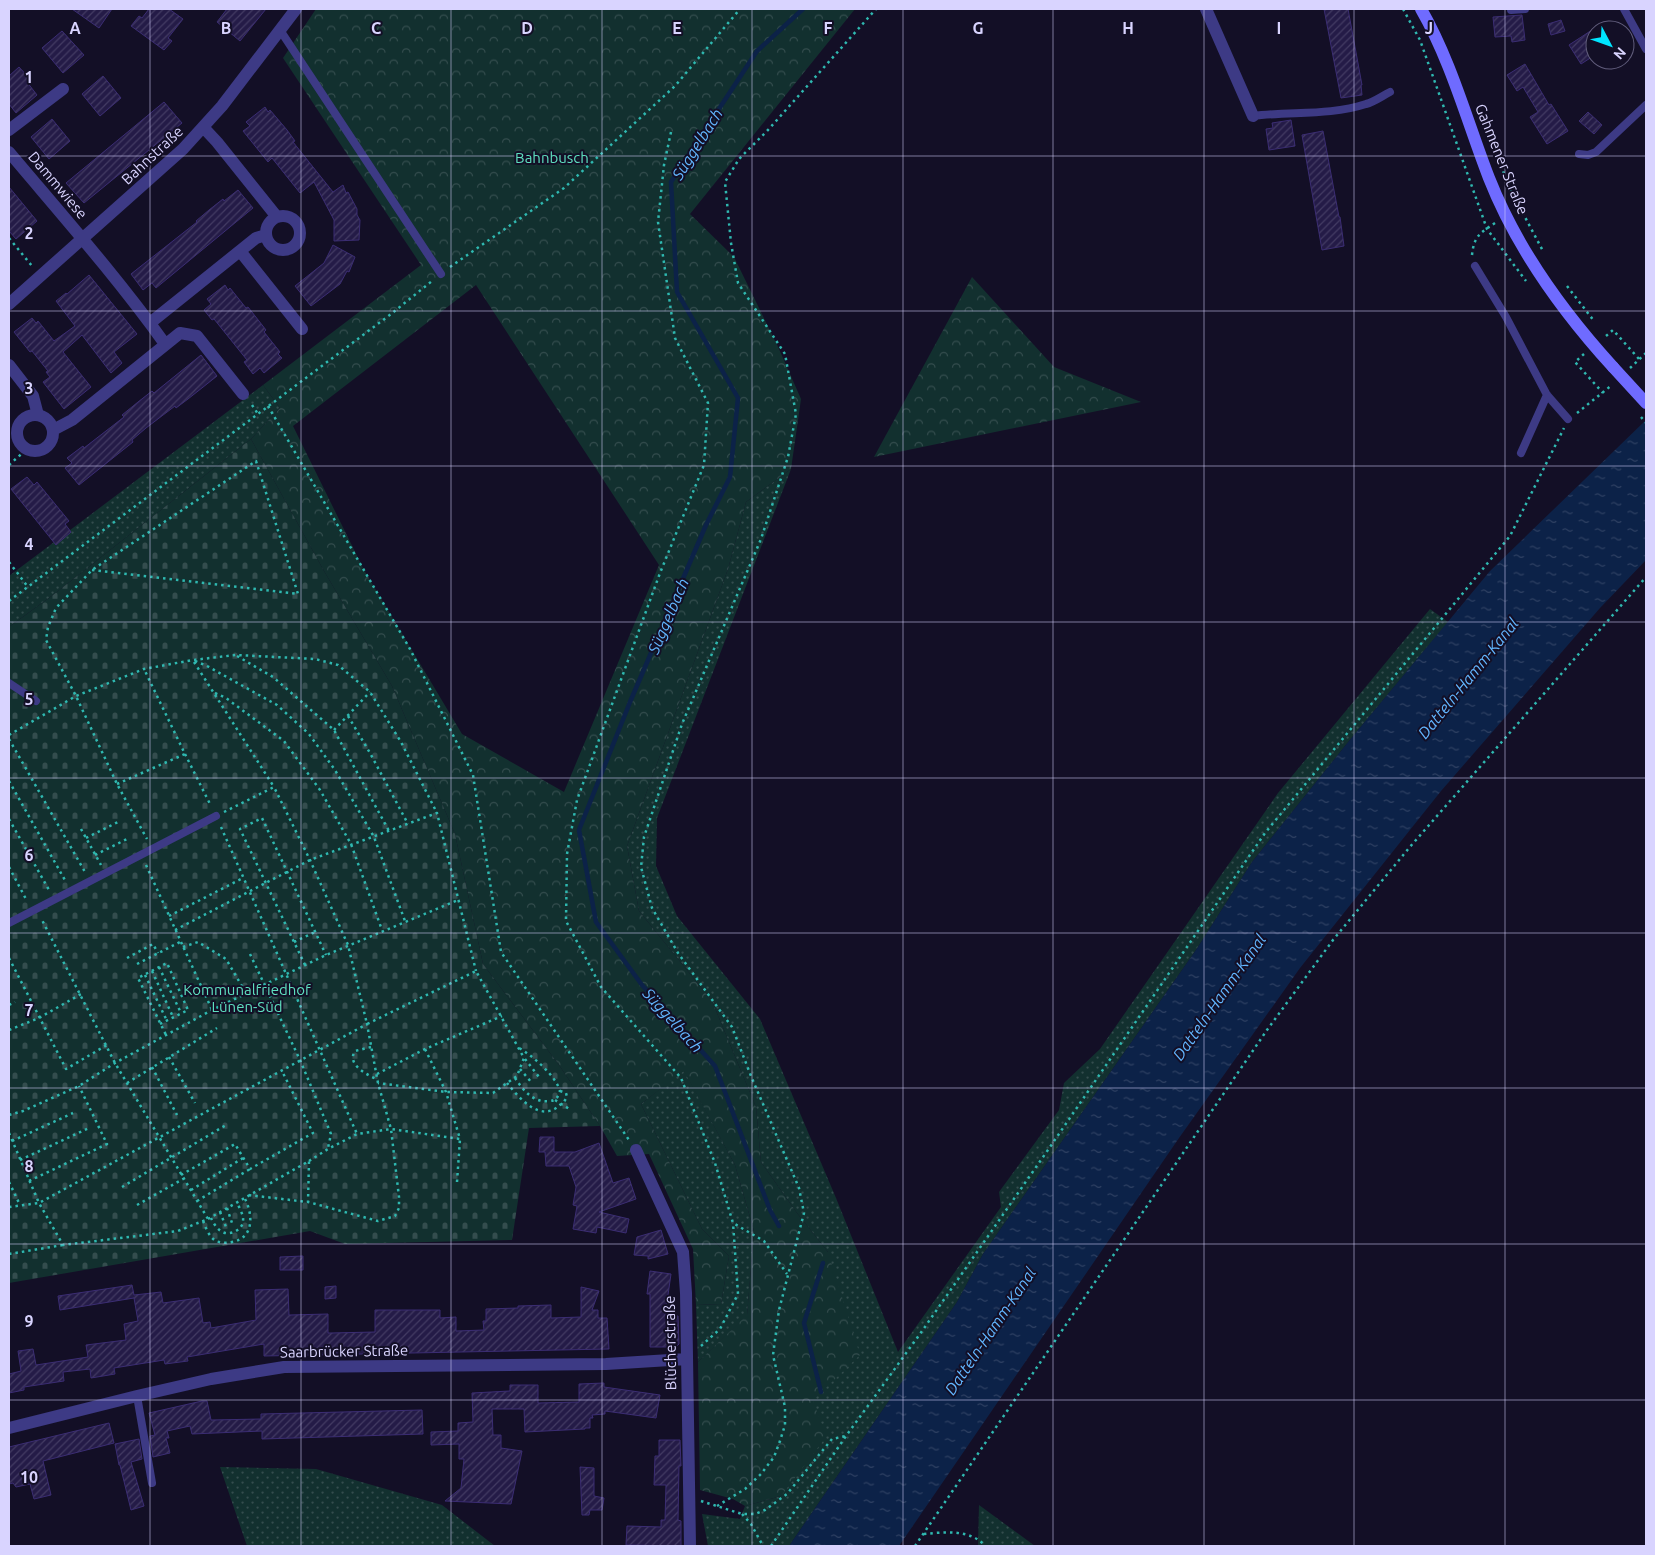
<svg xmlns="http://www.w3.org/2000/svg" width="1655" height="1555" font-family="Ubuntu,sans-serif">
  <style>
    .grass { fill: url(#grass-dots) }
    .forest { fill: url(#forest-crowns); fill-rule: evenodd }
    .cemetery { fill: url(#cemetery-stones) }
    .water { fill: url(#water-ripples) }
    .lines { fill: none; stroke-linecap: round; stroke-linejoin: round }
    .stream { stroke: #0c2248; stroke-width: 4.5 }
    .building { fill: url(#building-hatch); stroke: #3b2d73 }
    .path { stroke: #2fb8b0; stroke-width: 2.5; stroke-dasharray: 2.5 4; stroke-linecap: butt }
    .service { stroke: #3d3a85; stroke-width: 8 }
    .minor { stroke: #3d3a85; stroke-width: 12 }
    .secondary { stroke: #6f6bff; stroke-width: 12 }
    .path-bridge { stroke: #2fb8b0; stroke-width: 2.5; stroke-dasharray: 2.5 4; stroke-linecap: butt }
    .secondary-bridge { stroke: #6f6bff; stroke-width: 12 }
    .grid { fill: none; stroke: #d9d4ff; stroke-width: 1; stroke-opacity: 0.55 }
    .labels { text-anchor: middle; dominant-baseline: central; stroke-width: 4; stroke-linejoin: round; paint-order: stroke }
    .street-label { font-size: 15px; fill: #d9d4ff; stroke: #130f26 }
    .park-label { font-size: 15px; fill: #5fe0c0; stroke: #130f26 }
    .water-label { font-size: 16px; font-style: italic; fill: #62b6ff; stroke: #130f26 }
    .grid-label { font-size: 16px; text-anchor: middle; font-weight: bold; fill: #d9d4ff; stroke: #130f26; stroke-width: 4; stroke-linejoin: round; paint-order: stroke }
  </style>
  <defs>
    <pattern id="grass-dots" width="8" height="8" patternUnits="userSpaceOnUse" patternTransform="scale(1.25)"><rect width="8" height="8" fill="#12302f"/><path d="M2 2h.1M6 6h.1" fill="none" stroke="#344d4e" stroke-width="1.8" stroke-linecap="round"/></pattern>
    <pattern id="forest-crowns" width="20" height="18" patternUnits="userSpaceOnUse" patternTransform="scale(1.25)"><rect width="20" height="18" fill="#12302f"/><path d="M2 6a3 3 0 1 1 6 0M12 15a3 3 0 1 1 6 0" fill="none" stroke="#344d4e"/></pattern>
    <pattern id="cemetery-stones" width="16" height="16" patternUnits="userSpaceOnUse" patternTransform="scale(1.25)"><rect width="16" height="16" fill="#12302f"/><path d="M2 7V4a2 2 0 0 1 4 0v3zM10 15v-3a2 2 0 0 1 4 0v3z" fill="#344d4e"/></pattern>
    <pattern id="water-ripples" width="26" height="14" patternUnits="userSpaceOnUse" patternTransform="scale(1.25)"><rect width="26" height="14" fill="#0c2248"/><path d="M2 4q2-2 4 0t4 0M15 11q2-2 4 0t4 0" fill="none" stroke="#2f4163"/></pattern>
    <pattern id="building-hatch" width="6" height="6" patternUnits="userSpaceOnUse" patternTransform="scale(1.25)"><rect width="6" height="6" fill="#241b47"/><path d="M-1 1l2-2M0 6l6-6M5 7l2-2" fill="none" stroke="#433b63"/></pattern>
  </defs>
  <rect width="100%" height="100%" fill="#130f26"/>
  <path class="grass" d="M263,385l17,23 -29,31 -198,156 -44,32v-51z
    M791,469l-134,349 -1,48 21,50 83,103 76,179 62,154 103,-145 -2,-15 60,-82 5,-27 36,-34 178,-256 152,-184 18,13 -99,119 -97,121 -56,88 -213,304 -26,48 -168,244h-81l-6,-32 38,5 5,-13 36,-10 32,-96 15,-148 -31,-39 -36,-51 -5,-55 -44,-106 -73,-90 -12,-65 101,-277 18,-67z
    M684,1070l51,95 19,66 -7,85 -49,46 -2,-57 25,-1 8,-48 -27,-27 -61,-125z
    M220,1467l96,2 126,36 53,41h-248z
    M979,1505l56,41h-57z"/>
  <path class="forest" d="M316,9h539l-165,205 44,43 45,92 22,50 -10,70 -45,33 -18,67 -101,277 12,65 73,90 44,106 5,55 36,51 31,39 32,103 -47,45 13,37 -45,59 -36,10 -12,-7 -33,-9 -2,-128 49,-47 7,-84 -19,-66 -51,-94 -43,33 61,125 27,27 -8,48 -25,1 -3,-56 -44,-95 -32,2 -17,-30 -41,-61 -76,-101 -28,-130 -63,-148 -68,-115 -73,-132 29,-31 -17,-23 158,-120 -138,-207zM476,285l183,280 -95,227 -102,-58 -98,-164 -71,-144z
    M972,277l82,90 87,35 -267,55z"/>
  <path class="cemetery" d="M251,439l73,132 68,115 63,148 28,130 76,101 41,61 -71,2 -17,112 -167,4 -35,-13 -301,52v-656l44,-32z"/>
  <path class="water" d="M1646,420v140l-46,48 -159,183 -141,177 -121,170 -280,408h-110l168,-244 26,-48 213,-304 56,-88 97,-121 141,-170z"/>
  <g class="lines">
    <path class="stream" d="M779,1226l-9,-16 -55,-144 -73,-81 -46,-63 -17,-92 51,-128 76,-177 24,-48 8,-79 -61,-106 -6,-110 86,-131 46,-42
      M821,1392l-17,-69 19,-60"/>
  </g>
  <path class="building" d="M72,9h40l-13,19z
    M149,9h20l14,10 -15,19 4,3 -8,9 -33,-24 8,-10 3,2z
    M227,9h39l-26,32 -23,-19z
    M1324,9h24l14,76h-1l1,10 -21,3z
    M1522,15l3,25 -13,2 -1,-6 -16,1 -2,-20z
    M1561,20l4,11 -14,4 -3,-11z
    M1595,28v27l-14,9 -12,-19z
    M62,31l22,24 -21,18 -21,-25z
    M1525,64l24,41 2,-1 17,27 -21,13 -17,-27 8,-5 -15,-25 -6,4 -10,-16z
    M19,67l11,12 -3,3 10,13 -21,18 -7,-9v-28z
    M103,76l18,22 -21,18 -18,-22z
    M164,102l18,21 -98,80 -18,-20z
    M265,107l3,5 2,-2 17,20 8,11 -2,1 40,50 10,-7 3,8 2,-1 9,17v6l3,5 -1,20 -25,1v-21l-20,-38 -14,11 -28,-35 -4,4 -25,-31 7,-5 -4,-4z
    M1588,112l14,13 -8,9 -15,-13z
    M52,119l18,22 -21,18 -18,-22z
    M1291,120l4,26 -26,4 -3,-21 7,-1 -1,-5z
    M1323,131l16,86h1l4,29 -22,4 -20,-115z
    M9,187l28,34 -21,18 -7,-8z
    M238,190l15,18 -97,80 -4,-5 -9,7 -12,-16 66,-52 -1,-1 13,-11 14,-11 1,2z
    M333,245l22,12 -6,15 -2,-1 -7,13 -29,22 -16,-20 29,-23z
    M89,275l48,59 -23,18 8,11 -11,10 -29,-38 -19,17 28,35 -27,22 -21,-27 7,-5 -4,-5 2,-1 -16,-20 -2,1 -16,-20 18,-14 4,5 2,-2 16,20 21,-15 -19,-25 10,-8 1,1z
    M225,285l3,5 2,-2 16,20 2,-1 18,23 -2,2 16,20 -2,2 4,4 -18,15 -4,-5 -7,6 -9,-12 3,-2 -33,-41 -2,1 -8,-10 7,-6 -4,-5z
    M201,355l16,21 -29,23 -12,9 -1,-2 -29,22 -14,12 1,2 -54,43 -14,-17 7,-5 -5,-5 16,-12 1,2 40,-31 -2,-2 16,-13 14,-11 2,2z
    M27,477l7,8 3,-3 32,39 -4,3 6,8 -15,13 -45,-56z
    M540,1137h14v15h21l24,-9 14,40 16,-5 7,21 -37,13 30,7 -3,14 -29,-6 -1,6 -23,-4 4,-23 -4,-1 3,-18 -7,-21h-23l-1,-14h-6z
    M661,1230l7,24 -20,5v-3l-14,-1 3,-18z
    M303,1256v14h-23v-13z
    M650,1271l21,3 -6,42h13l1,28 -3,3h-26v-53h-3z
    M132,1285l2,10 27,-3 2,11 36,-5 4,25 7,-1 1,6 45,-8 -1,-30 33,-1 1,26 39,-1v19h2l45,-1v-22h65v8l16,-1v14l28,-1 -1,-9h3v-12l32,-1v-2l33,-1v13l30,-1v-30l18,4 -7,19h6v8h9l2,31 -345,7v-12l-77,13 1,4 -23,3 -1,-4 -50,8 1,6 -24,4 -1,-9 -27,3 1,9 -40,6v3l-15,3v-19l12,-3 -3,-20 15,-2 3,16 52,-8 -2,-12 40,-5 -2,-16 14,-3 -4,-23 -74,12 -2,-14z
    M336,1286v12l-11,1v-12z
    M604,1383v4l56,8 -4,23 -51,-7v3l-13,1 1,3h-3v10h-5v1l-60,3 -1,-23h-32l1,26h8v13l21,3 -11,53 -66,-3 16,-13 3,-29h-5v-15l-28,1v-13l27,-1v-8l15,-1 -1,-29 38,-2v-6h28v18l41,-1v-18z
    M202,1401h5l4,19 50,-1v-5l161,-4 1,24 -161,5v-8l-70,3 -2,-8 -23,5 2,7h-3l4,15 -17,4 -3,-21 5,-1 -6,-22z
    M109,1423l5,20 -71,18 8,34 -17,4 -4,-15 -14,3 -3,-4 -4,1v-37z
    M139,1439l3,20 -11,3 13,44 -13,4 -11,-45h-1l-4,-21z
    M659,1440h21l1,26h-2l-1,54 3,1v25l-55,-1 1,-19 34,1v-7h4l1,-35h-12l1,-29h4z
    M580,1467l14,1v28l10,2 -2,12h-12l-1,5h-7z"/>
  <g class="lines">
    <path class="path" d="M1403,9l17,31 67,189 39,52
      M671,132l-7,33 -6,57 17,116 33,65 -4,62 -44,108 -83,227 -10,54 -1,67 35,66 80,91 34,85 18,60 31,18 23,33
      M1494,147l15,40 34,64
      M9,238l23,28
      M1472,255c2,-19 8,-22 23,-32
      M450,267l114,-79 111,-102 65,-77
      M1567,286l27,35
      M1606,336l7,-6 26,29
      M1584,354l-9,8 28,31
      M1630,368l16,-15
      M252,405l6,9
      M268,406l142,243 63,126 28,177 128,188
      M1577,413l35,-28
      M9,465l18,-16
      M9,562l19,25
      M92,570l206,24 -42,-133 -164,109 -36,38 -8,19 -2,13 30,56 41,88 30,55
      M9,601l382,-287 41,-33
      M237,656l36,21 61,53 55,101
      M195,661l12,5 70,39 32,29 26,36 39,67 31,84
      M194,662l80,125
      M215,693l11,5 58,43 36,49 31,54 31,86
      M348,716l22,37 38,71
      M334,730l36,-38
      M9,735l67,-39 68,-27 49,-9 43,-5 79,4 23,6 32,27 31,50 36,71
      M9,739l76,133
      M185,754l26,52
      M9,781l57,101
      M117,784l68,-30 -41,-85
      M224,812l50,-25 36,73 38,85 19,79 109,-53 48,87 -7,18 -24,17 -47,-1 -68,-9
      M9,819l40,71
      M221,827l136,307
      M81,829l20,36
      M86,838l34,-17
      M95,855l34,-17
      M146,865l66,145
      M9,867l18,34
      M169,916l74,-38
      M175,930l135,-70 127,-47 39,158
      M294,942l21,-10
      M183,947l15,-5 28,17 20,34
      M250,954l50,106 31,74 -3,14
      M9,958l57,111 41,-24
      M127,958l26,-14 5,9
      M137,964l43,-22
      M305,965l-65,-136 22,-11 64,137
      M159,967l22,46
      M152,971l21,46
      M145,975l22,46
      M9,1005l6,-3
      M160,1024l28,-14 -21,-47 -29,15 28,57
      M9,1030l30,-12 42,-24
      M371,1047l-16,4c-9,14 13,24 23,29
      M169,1057l26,46
      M525,1059l14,18
      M152,1067l25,48
      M520,1069l12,14
      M377,1074l48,-25 77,-33
      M515,1078c8,12 18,25 34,23 7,0 9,-4 11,-10 -4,-15 -27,-35 -41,-43
      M127,1083l90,-55
      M507,1083c13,16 34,41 54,21
      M560,1091l6,2 1,4 -5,8
      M555,1100l16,10
      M9,1115l14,-4 56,-25 36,-23 97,-53 114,-55 132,-55
      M9,1133l30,70 24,42 115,-14 30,-12 -93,-156 -74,-145
      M12,1141l61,-28
      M20,1160l69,-32
      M309,1161l19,-12 29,-15 34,-5 69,10 -14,-47 -21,-43
      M181,1175l54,-31 15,25 63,-36 -31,-62
      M29,1181l78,-37 -28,-58
      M9,1182l11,23
      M457,1182l3,-43
      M122,1187l104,-62
      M191,1190l52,-32
      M197,1201l53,-32
      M137,1205l46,-26
      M9,1207l30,-4 328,-179 11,59 13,46 8,68v11l-4,8 -17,5 -70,-19 -60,-7
      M227,1208l6,18
      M220,1212l6,15
      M211,1218c2,4 5,10 10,13 7,6 22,-1 22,-10 1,-6 -4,-13 -6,-19
      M208,1219l101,-58 -1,41
      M203,1221c3,7 6,16 13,20 5,2 11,2 16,1 23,-4 21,-29 12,-45
      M9,1254l54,-9
      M701,1346l19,-17 18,-35 -5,-71
      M701,1501l41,13h13l10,-4 22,-16 45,-55 14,-3
      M717,1506l28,-17 16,-15 13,-17 6,-16 5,-16v-18l-12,-52 6,-45 25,-97 -5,-25 -48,-112 -19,-49 -54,-74 -26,-45 -11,-41 3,-30 38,-113 79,-185 27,-82 8,-43 -11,-60 -47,-71 -7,-40 -6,-61 14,-23 29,-29 108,-121
      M742,1514l9,10 12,22
      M924,1534c20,-2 47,-5 61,12
      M771,1546l75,-110 74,-102 130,-187 215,-314 245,-297 54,-108
      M915,1546l352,-516 66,-90 76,-92 237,-271"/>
    <path class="service" d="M1624,9l22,40
      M1511,10l14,-1
      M280,30l161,244
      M1253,116c38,-5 76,0 113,-12 8,-2 16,-8 24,-12
      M1579,154l9,1 8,-3 50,-47
      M1475,266l31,51 41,78 21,24
      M1521,453l26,-58
      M9,683l27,18
      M9,923l207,-107
      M137,1396l15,87"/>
    <path class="minor" d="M1206,9l47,107
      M203,127l14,15 60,75
      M9,130l54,-41
      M9,152c53,63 108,125 156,192
      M266 233a17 17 0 1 1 34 0a17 17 0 1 1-34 0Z
      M240,251l62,78
      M9,304l174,-155 39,-43 74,-97
      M150,323l106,-85 10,-3
      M9,365l24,31 5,19
      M17 433a18 18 0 1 1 36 0a18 18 0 1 1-36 0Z
      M53,430l19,-10 108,-87 17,3 46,58
      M636,1150l47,102 3,41 4,253
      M9,1428l128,-32 74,-17 73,-12 322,-3 80,-5"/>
    <path class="secondary" d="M1421,9c30,52 46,112 68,169 28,71 73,133 124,189"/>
    <path class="path-bridge" d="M1641,417l5,6"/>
    <path class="secondary-bridge" d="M1613,367l33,36"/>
  </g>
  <path class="grid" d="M150,9v1537M301,9v1537M451,9v1537M602,9v1537M752,9v1537M903,9v1537M1053,9v1537M1204,9v1537M1354,9v1537M1505,9v1537M9,156h1637M9,311h1637M9,466h1637M9,622h1637M9,778h1637M9,933h1637M9,1088h1637M9,1244h1637M9,1400h1637"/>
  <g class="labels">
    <g class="street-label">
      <text transform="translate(152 155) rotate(-43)">Bahnstraße</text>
      <text transform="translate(1502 159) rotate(68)">Gahmener Straße</text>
      <text transform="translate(58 185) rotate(50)">Dammwiese</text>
      <text transform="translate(670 1343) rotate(-91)">Blücherstraße</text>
      <text transform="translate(344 1351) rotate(-1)">Saarbrücker Straße</text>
    </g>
    <g class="park-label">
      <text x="552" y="157">Bahnbusch</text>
      <text x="247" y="989">Kommunalfriedhof<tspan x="247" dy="17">Lünen-Süd</tspan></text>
    </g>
    <g class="water-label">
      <text transform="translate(697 144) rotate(-58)">Süggelbach</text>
      <text transform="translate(668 616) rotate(-67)">Süggelbach</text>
      <text transform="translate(1468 678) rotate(-51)">Datteln-Hamm-Kanal</text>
      <text transform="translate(1219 997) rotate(-55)">Datteln-Hamm-Kanal</text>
      <text transform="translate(673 1020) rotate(48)">Süggelbach</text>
      <text transform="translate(990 1331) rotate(-56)">Datteln-Hamm-Kanal</text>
    </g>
  </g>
  <g class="grid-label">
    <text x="75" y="34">A</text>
    <text x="226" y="34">B</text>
    <text x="376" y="34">C</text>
    <text x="527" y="34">D</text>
    <text x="677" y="34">E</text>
    <text x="828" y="34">F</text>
    <text x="978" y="34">G</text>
    <text x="1128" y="34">H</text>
    <text x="1279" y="34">I</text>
    <text x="1429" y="34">J</text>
    <text x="29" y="83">1</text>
    <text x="29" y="239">2</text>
    <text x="29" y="394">3</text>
    <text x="29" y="550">4</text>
    <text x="29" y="705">5</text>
    <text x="29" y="861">6</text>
    <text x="29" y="1016">7</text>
    <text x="29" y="1172">8</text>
    <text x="29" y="1327">9</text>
    <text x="29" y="1483">10</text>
  </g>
  <rect width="1655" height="1555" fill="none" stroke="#d9d4ff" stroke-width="20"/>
  <g transform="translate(1610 45) rotate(131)"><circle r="24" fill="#130f26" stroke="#625e7d"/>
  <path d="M0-4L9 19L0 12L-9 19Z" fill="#00e5ff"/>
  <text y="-8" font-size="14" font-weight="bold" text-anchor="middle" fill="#d9d4ff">N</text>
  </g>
</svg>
